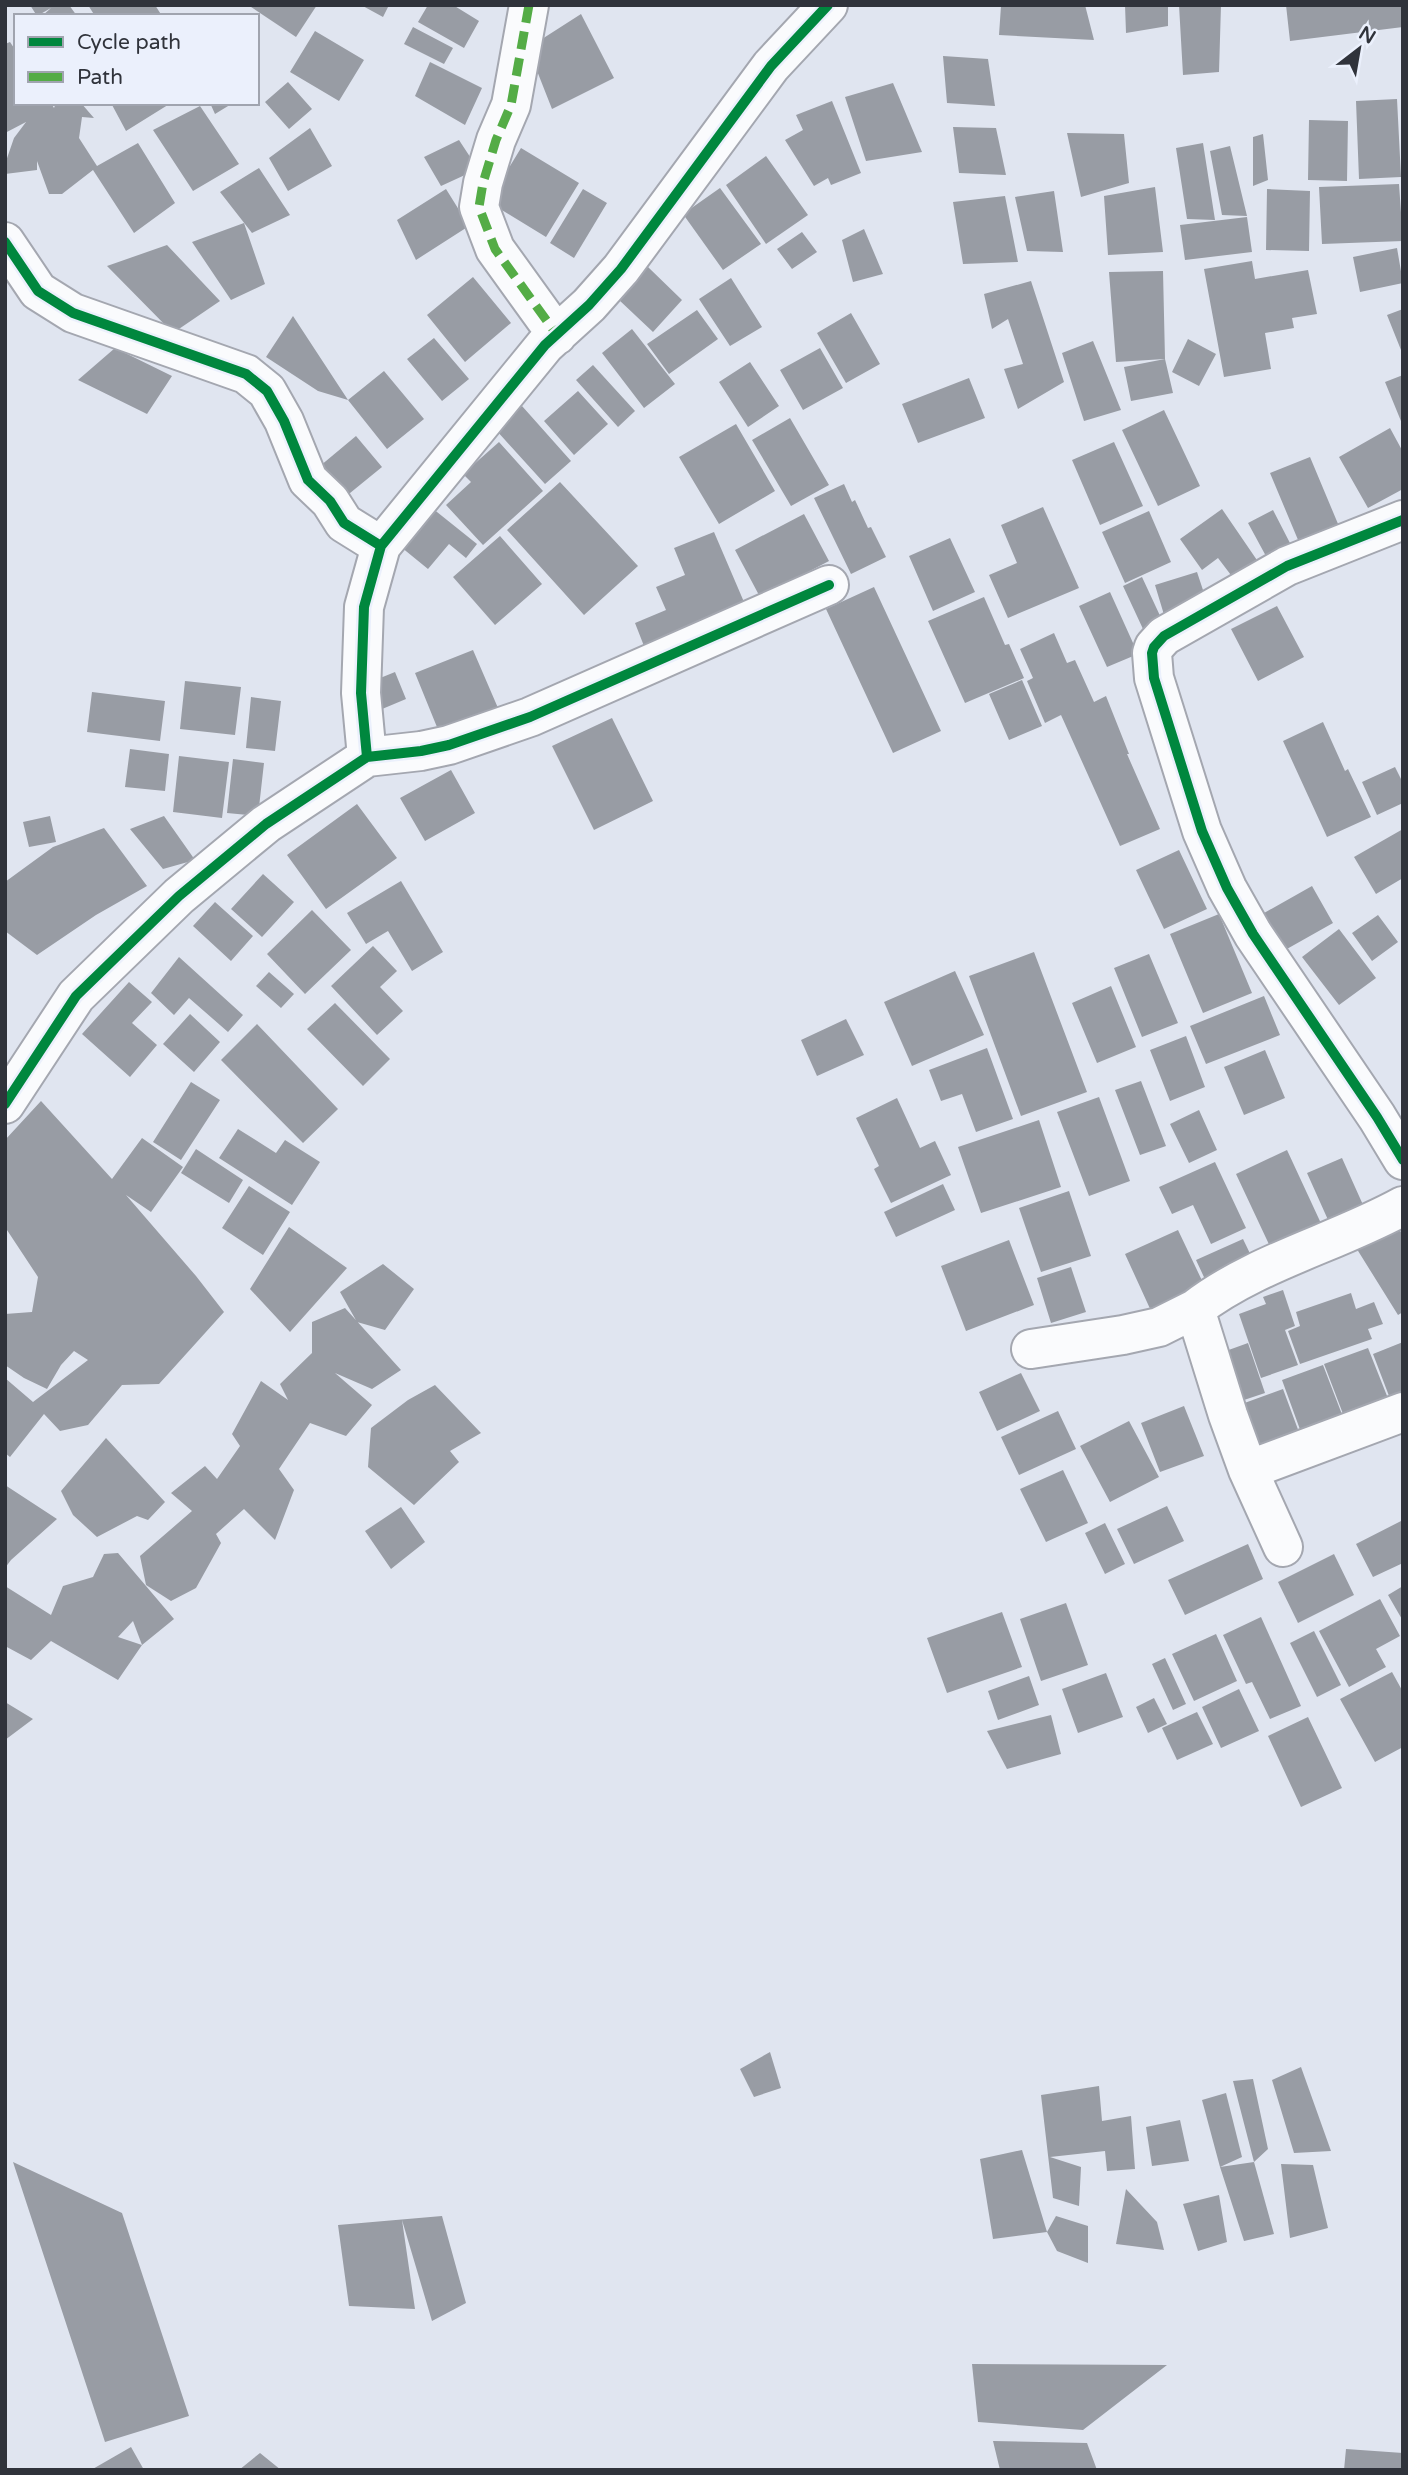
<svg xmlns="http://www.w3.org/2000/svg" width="1408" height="2475" font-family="'Varela Round',sans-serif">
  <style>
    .building { fill: #989ca4 }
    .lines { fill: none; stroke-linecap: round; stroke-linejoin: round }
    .street-casing { stroke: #a4a7b0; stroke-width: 42 }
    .street { stroke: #fafbfd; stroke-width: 38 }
    .quiet { stroke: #54ac46; stroke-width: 9; stroke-dasharray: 18 9; stroke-linecap: butt }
    .cycleway-casing { stroke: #ebf0fc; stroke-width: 15 }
    .cycleway { stroke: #00873e; stroke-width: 10 }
  </style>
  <rect width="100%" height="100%" fill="#e0e5f0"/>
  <path class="building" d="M30,5h39l8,11h-35l9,-8 -14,8z
    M88,5h67l7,11h-67z
    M248,5h69l-21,32z
    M361,5h28l-6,12z
    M428,5h25l26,16 -15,27 -46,-26z
    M1085,5l9,35 -95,-5 2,-29z
    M1125,5h43v21l-42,7z
    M1179,5h42l-2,67 -36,3z
    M1286,5h115l2,22 -113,14z
    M581,14l33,64 -62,31 -24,-61z
    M413,27l40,21 -9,16 -40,-20z
    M315,31l49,29 -25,41 -49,-29z
    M10,42l6,9v52h35l3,5 2,-5h25l13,15 -12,-1 -3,21 18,28 41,-23 37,60 -41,30 -41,-63 -31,24h-13l-12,-33v9l-32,4v-10l9,-26 12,-16 -21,11v-89z
    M943,56l45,3 7,47 -48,-3z
    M430,62l52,26 -17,37 -50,-29z
    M288,82l24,27 -23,20 -24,-27z
    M893,83l29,69 -56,9 -21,-64z
    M1397,99l4,78 -42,2 -3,-78z
    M832,101l29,72 -30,12 -3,-7 -14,8 -29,-46 18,-10 -7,-15z
    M111,103h60l-45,28z
    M210,103h23l-18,11z
    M200,106l39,58 -46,27 -40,-61z
    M1309,120l39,1 -1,60 -39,-1z
    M953,127l43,1 10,47 -47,-2z
    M310,128l22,38 -44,25 -19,-33z
    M1067,133l57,1 5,49 -48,14z
    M1263,134l5,46 -15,6v-49z
    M459,140l19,29 -37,17 -17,-29z
    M1203,143l12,77 -28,-1 -11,-71z
    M1230,146l17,70 -25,-1 -12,-64z
    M521,148l58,35 -33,54 -64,-39 21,-36 7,4z
    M766,156l42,59 -42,29 -40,-59z
    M259,168l31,47 -38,18 -32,-41z
    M1399,184l4,57 -81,3 -3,-57z
    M1155,187l8,65 -55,3 -4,-59z
    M720,188l41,56 -38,26 -40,-56z
    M446,189l23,37 -53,34 -19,-40z
    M583,189l24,14 -33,55 -24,-15z
    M1267,189l43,2 -1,60 -43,-1z
    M1054,191l9,61 -36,-1 -12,-54z
    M1005,196l13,66 -55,2 -10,-62z
    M1247,217l5,35 -67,8 -5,-35z
    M244,223l21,61 -34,16 -39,-58z
    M864,229l19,45 -30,8 -11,-42z
    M802,232l15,20 -25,17 -15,-20z
    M167,245l53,56 -47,32 -66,-67z
    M1397,248l6,35 -43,9 -7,-35z
    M1252,261l3,18 53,-9 9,44 -25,4 2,10 -29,5 6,36 -47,8 -20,-108z
    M648,267l34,33 -29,32 -35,-33z
    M1163,271l2,88 -49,3 -7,-90z
    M473,277l38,46 -46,39 -38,-47z
    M731,278l31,49 -32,19 -31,-47z
    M1031,281l33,101 -46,27 -14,-40 19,-5 -15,-45 -16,10 -8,-35z
    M1403,309v46l-16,-40z
    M697,310l21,29 -49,35 -22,-30z
    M851,313l29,51 -34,19 -29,-50z
    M293,316l55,84 36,-29 40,48 -37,30 -39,-49 -30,-9 -52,-34z
    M632,329l43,55 -31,24 -42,-55z
    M434,338l35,41 -27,22 -35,-42z
    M1188,339l28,15 -17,32 -27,-14z
    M1093,341l28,69 -37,11 -22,-68z
    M115,348l57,28 -25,38 -69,-34z
    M820,348l23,40 -40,22 -23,-40z
    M1165,359l8,34 -42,8 -7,-34z
    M750,362l29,44 -31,21 -29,-45z
    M593,365l42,46 -17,16 -42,-47z
    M1403,375v51l-18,-44z
    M969,378l16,40 -67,25 -16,-39z
    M578,391l30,33 -34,31 -30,-34z
    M522,406l49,55 -26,23 -49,-54z
    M1164,410l36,76 -42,20 -36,-76z
    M790,418l39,67 -38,21 -39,-66z
    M736,424l39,67 -56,33 -40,-67z
    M1390,428l13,24v37l-35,19 -29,-51z
    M356,436l26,31 -43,35 -25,-31z
    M499,442l44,49 -60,54 -37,-40 25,-23 -8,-8z
    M1114,442l29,64 -43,19 -28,-65z
    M1310,457l31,74 -40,16 -31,-74z
    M560,482l78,84 -54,49 -77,-85z
    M844,484l8,18 3,-2 13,28 3,-1 15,30 -35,17 -37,-76z
    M1043,507l36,81 -71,30 -19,-43 28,-12 -16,-38z
    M432,508l45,36 -11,14 -17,-14 -21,25 -27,-22z
    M1222,509l39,57 -24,17 -19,-25 -16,12 -22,-31z
    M1273,510l18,35 -24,13 -19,-35z
    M1149,511l22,51 -46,21 -23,-51z
    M804,514l25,47 -69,36 -25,-47z
    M714,532l30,70 -100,44 -9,-23 31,-13 -10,-23 29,-12 -11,-27z
    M500,536l42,48 -47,41 -42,-48z
    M950,538l25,54 -42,19 -24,-55z
    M1197,572l11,33 -43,13 -10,-33z
    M1142,577l20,43 -19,9 -20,-43z
    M874,587l67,144 -48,22 -67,-144z
    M1110,592l28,62 -31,13 -28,-61z
    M984,597l21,48 4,-1 15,34 -59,25 -37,-82z
    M1277,606l27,51 -46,24 -27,-52z
    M1054,633l13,30 8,-3 19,42 12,-6 23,58h-2l33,75 -40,17 -59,-131 -16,8 -18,-42 6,-3 -13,-29z
    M473,650l25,58 -59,24 -24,-59z
    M395,672l11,27 -31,13 -12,-27z
    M1022,680l20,46 -33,14 -20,-46z
    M185,681l56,6 -6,48 -55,-6z
    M92,692l73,9 -5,40 -73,-9z
    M251,697l30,4 -6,50 -29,-3z
    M612,718l41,83 -59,29 -42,-84z
    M1323,722l22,49 3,-2 23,48 -44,20 -44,-96z
    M130,749l39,5 -4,37 -40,-4z
    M179,756l50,6 -7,56 -49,-6z
    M233,759l31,4 -6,53 -31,-3z
    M1395,767l8,16v20l-26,12 -15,-33z
    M451,770l24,43 -50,28 -25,-43z
    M357,804l40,54 -71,51 -39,-54z
    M50,816l6,26 -27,5 -6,-25z
    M164,816l31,44 -32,9 -33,-40z
    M104,828l43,58 -51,29 -59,40 -32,-24v-49l48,-35z
    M1403,829v49l-27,16 -22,-37z
    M1179,850l28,59 -43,20 -28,-59z
    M263,874l31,28 -32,35 -31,-28z
    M401,881l42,71 -31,19 -24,-40 -22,13 -19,-31z
    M1312,886l21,37 -55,31 -21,-37z
    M215,902l38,34 -22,25 -38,-35z
    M312,910l39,40 -46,44 -38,-40z
    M1219,914l33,79 -49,20 -33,-79z
    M1378,915l20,27 -26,19 -20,-28z
    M1339,929l37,49 -37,27 -37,-48z
    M373,946l24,25 -17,16 23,24 -26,24 -46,-49z
    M1034,952l53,140 -66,24 -52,-140z
    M1149,954l29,69 -36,14 -28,-69z
    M179,957l64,58 -15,17 -39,-34 -15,17 -23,-22z
    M955,971l29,64 -72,31 -28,-64z
    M269,972l25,22 -13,14 -25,-22z
    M129,982l23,20 -20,21 25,22 -27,32 -48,-43z
    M1111,986l25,61 -39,16 -25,-60z
    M1264,996l16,39 -74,29 -16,-38z
    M335,1003l55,56 -27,27 -56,-57z
    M190,1014l30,28 -26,30 -31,-28z
    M846,1019l18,36 -47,21 -16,-36z
    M257,1024l81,85 -35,34 -82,-83z
    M1186,1036l19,51 -35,14 -20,-51z
    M987,1048l26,71 -37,13 -14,-38 -21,7 -12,-31z
    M1265,1050l20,48 -41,17 -20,-48z
    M1141,1081l25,65 -26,9 -25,-65z
    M191,1082l29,18 -39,60 -28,-18z
    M1099,1097l31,84 -41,15 -32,-84z
    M897,1098l23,50 15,-7 16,34 -60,28 -17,-34 5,-3 -23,-48z
    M41,1101l71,78 30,-41 41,29 -32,45 -25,-17 70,81 28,36 -65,72 -37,1 -34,40 -28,6 -16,-17 -34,43 -5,-4v-75l28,24 55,-42 -14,-9 -13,14 -14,24 -23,-11 -19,-13v-51l27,-2 6,-35 -33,-50v-87z
    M1199,1110l18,40 -28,13 -19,-39z
    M1039,1120l22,67 -80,26 -23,-66z
    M238,1129l38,24 9,-13 35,22 -28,43 -73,-47z
    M196,1149l47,31 -14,23 -48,-30z
    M1287,1150l38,82 -51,23 -38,-81z
    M1342,1158l26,58 -35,15 -26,-58z
    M1215,1162l31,66 -35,16 -18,-39 -21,9 -13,-27z
    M943,1184l12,26 -59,27 -12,-25z
    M249,1186l41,26 -27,43 -41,-27z
    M1069,1191l22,65 -50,16 -22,-64z
    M1394,1222l9,13v77l-5,3 -43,-69z
    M289,1227l58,41 -57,64 -40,-43z
    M1178,1230l28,59 -54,24 -27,-59z
    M1243,1239l14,29 -47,22 -14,-30z
    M1009,1240l25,65 -68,26 -25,-65z
    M383,1264l31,25 -29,41 -28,-8 -17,-30z
    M1071,1267l15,45 -35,11 -14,-45z
    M1283,1290l12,36 -10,4 13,35 -37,13 -22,-64 27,-10 -3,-7z
    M1351,1293l5,16 18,-7 9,22 -15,5 4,10 -72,25 -12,-33 12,-5 -4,-14z
    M345,1308l56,62 -29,19 -37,-16 37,32 -26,31 -36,-13 -31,46 15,21 -19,50 -31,-31 -28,25 5,9 -25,45 -25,13 -25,-16 -6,-29 52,-45 -21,-18 34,-27 12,13 23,-33 -8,-12 29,-53 27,19 -8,-16 32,-31v-31z
    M1403,1342v63l-9,4 -21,-55z
    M1248,1343l17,50 -36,12 -17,-49z
    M1368,1348l25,63 -45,16 -24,-63z
    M1323,1365l25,65 -42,16 -24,-66z
    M1021,1373l19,38 -43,20 -18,-39z
    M435,1385l46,48 -31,18 9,11 -45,43 -46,-38 3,-39 37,-28z
    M1283,1389l20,54 -44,16 -20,-54z
    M1184,1406l20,50 -44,16 -19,-49z
    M1058,1411l18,38 -57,26 -18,-38z
    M1129,1421l30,56 -49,25 -30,-56z
    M106,1438l59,64 -17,18 -11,-4 -40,21 -24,-22 -12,-24z
    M1063,1470l25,53 -42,19 -26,-53z
    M5,1485l52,34 -46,41 -6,8z
    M1167,1506l17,35 -50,23 -17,-35z
    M401,1507l24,35 -34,27 -26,-38z
    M1403,1520v43l-30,14 -17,-33z
    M1105,1523l20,41 -20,10 -20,-41z
    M1248,1544l15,35 -78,36 -17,-35z
    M118,1553l56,66 -32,26 -9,-24 -15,16 24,8 -24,35 -67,-39 -20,19 -26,-14v-60l46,29 12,-29 30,-9 11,-23z
    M1334,1554l20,41 -56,28 -20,-41z
    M1403,1586v35l-15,-26z
    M1380,1599l20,37 -24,13 10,18 -37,20 -30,-56z
    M1066,1603l22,62 -47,16 -21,-62z
    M1002,1612l20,55 -75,26 -20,-55z
    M1261,1617l40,89 -31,13 -18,-37 -6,2 -23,-49z
    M1314,1631l27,54 -24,12 -27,-54z
    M1216,1634l21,47 -43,20 -22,-47z
    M1165,1658l21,46 -13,6 -21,-46z
    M1392,1672l11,20v55l-28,15 -35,-63z
    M1106,1673l17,44 -45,16 -16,-44z
    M1029,1676l10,29 -41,15 -10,-29z
    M1239,1689l20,42 -38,17 -19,-41z
    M1154,1698l13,26 -19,9 -12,-26z
    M5,1702l28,17 -28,21z
    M1197,1712l16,32 -36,16 -15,-32z
    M1051,1715l10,39 -54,15 -20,-38z
    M1308,1717l34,71 -41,19 -33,-71z
    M770,2052l11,36 -27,9 -14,-28z
    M1301,2067l30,84 -37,2 -22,-73z
    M1253,2079l15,70 -14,13 -21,-81z
    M1099,2086l3,35 29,-5 4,53 -28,2 -2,-20 -55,6 31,10 -2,39 -26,-8 -12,-103z
    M1226,2093l16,64 -22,10 34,-5 20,72 -30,7 -24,-74 -18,-67z
    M1180,2120l9,41 -37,5 -6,-39z
    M1022,2150l25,82 -54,7 -13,-80z
    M13,2162l109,51 67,203 -84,26z
    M1281,2164l32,1 15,63 -38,10z
    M1126,2189l31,33 7,28 -48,-6z
    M1219,2195l8,47 -29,9 -15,-47z
    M442,2216l24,87 -34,18 -30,-101 13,89 -66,-3 -11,-81z
    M1056,2216l32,10v37l-31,-12 -10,-19z
    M972,2364l195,1 -84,65 -105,-8z
    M993,2441l94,2 10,27h-97z
    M131,2447l13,23h-53z
    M1346,2449l57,4v17h-59z
    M260,2453l21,17h-42z"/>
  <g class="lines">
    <defs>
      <path id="street" d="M529,5l-18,100 -15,35 -13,43 -4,24 16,42 62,86
        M5,242l33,49 35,22 173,61 21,17 17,30 24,59 22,21 14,22 37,23
        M1403,520l-116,46 -123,70 -10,11 -2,6 2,25 48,153 25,57 26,46 124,183 26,43
        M367,757l-6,-64 3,-86 17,-61 164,-201 44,-40 32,-36 150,-203 57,-61
        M5,1104l71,-108 103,-100 87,-72 101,-67 54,-6 28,-6 81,-28 299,-132
        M1031,1349l92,-14 36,-8 36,-18
        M1248,1470l155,-58
        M1283,1547l-35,-77 -20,-55 -33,-106c61,-47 141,-66 208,-103"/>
    </defs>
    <use href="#street" class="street-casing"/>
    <use href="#street" class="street"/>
    <path class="quiet" d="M529,5l-18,100 -15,35 -13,43 -4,24 16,42 62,86"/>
    <defs>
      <path id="cycleway" d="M5,242l33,49 35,22 173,61 21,17 17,30 24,59 22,21 14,22 37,23
        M1403,520l-116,46 -123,70 -10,11 -2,6 2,25 48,153 25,57 26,46 124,183 26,43
        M367,757l-6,-64 3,-86 17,-61 164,-201 44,-40 32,-36 150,-203 57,-61
        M5,1104l71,-108 103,-100 87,-72 101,-67 54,-6 28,-6 81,-28 299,-132"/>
    </defs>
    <use href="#cycleway" class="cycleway-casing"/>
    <use href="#cycleway" class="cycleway"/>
  </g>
  <rect width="1408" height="2475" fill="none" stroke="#30333b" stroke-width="14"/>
  <rect x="14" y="14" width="245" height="91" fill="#ebf0fc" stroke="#a0a4af" stroke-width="2"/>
  <rect x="28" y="37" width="35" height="10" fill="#00873e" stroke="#a0a4af" stroke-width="2"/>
  <text x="77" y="49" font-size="21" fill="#30333b">Cycle path</text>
  <rect x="28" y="72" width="35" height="10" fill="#54ac46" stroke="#a0a4af" stroke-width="2"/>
  <text x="77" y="84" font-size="21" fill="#30333b">Path</text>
  <g transform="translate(1359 49) rotate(31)" stroke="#ebf0fc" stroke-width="5" paint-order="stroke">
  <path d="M0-5L12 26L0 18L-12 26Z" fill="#30333b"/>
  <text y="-10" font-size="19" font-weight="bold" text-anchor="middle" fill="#30333b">N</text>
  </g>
</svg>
